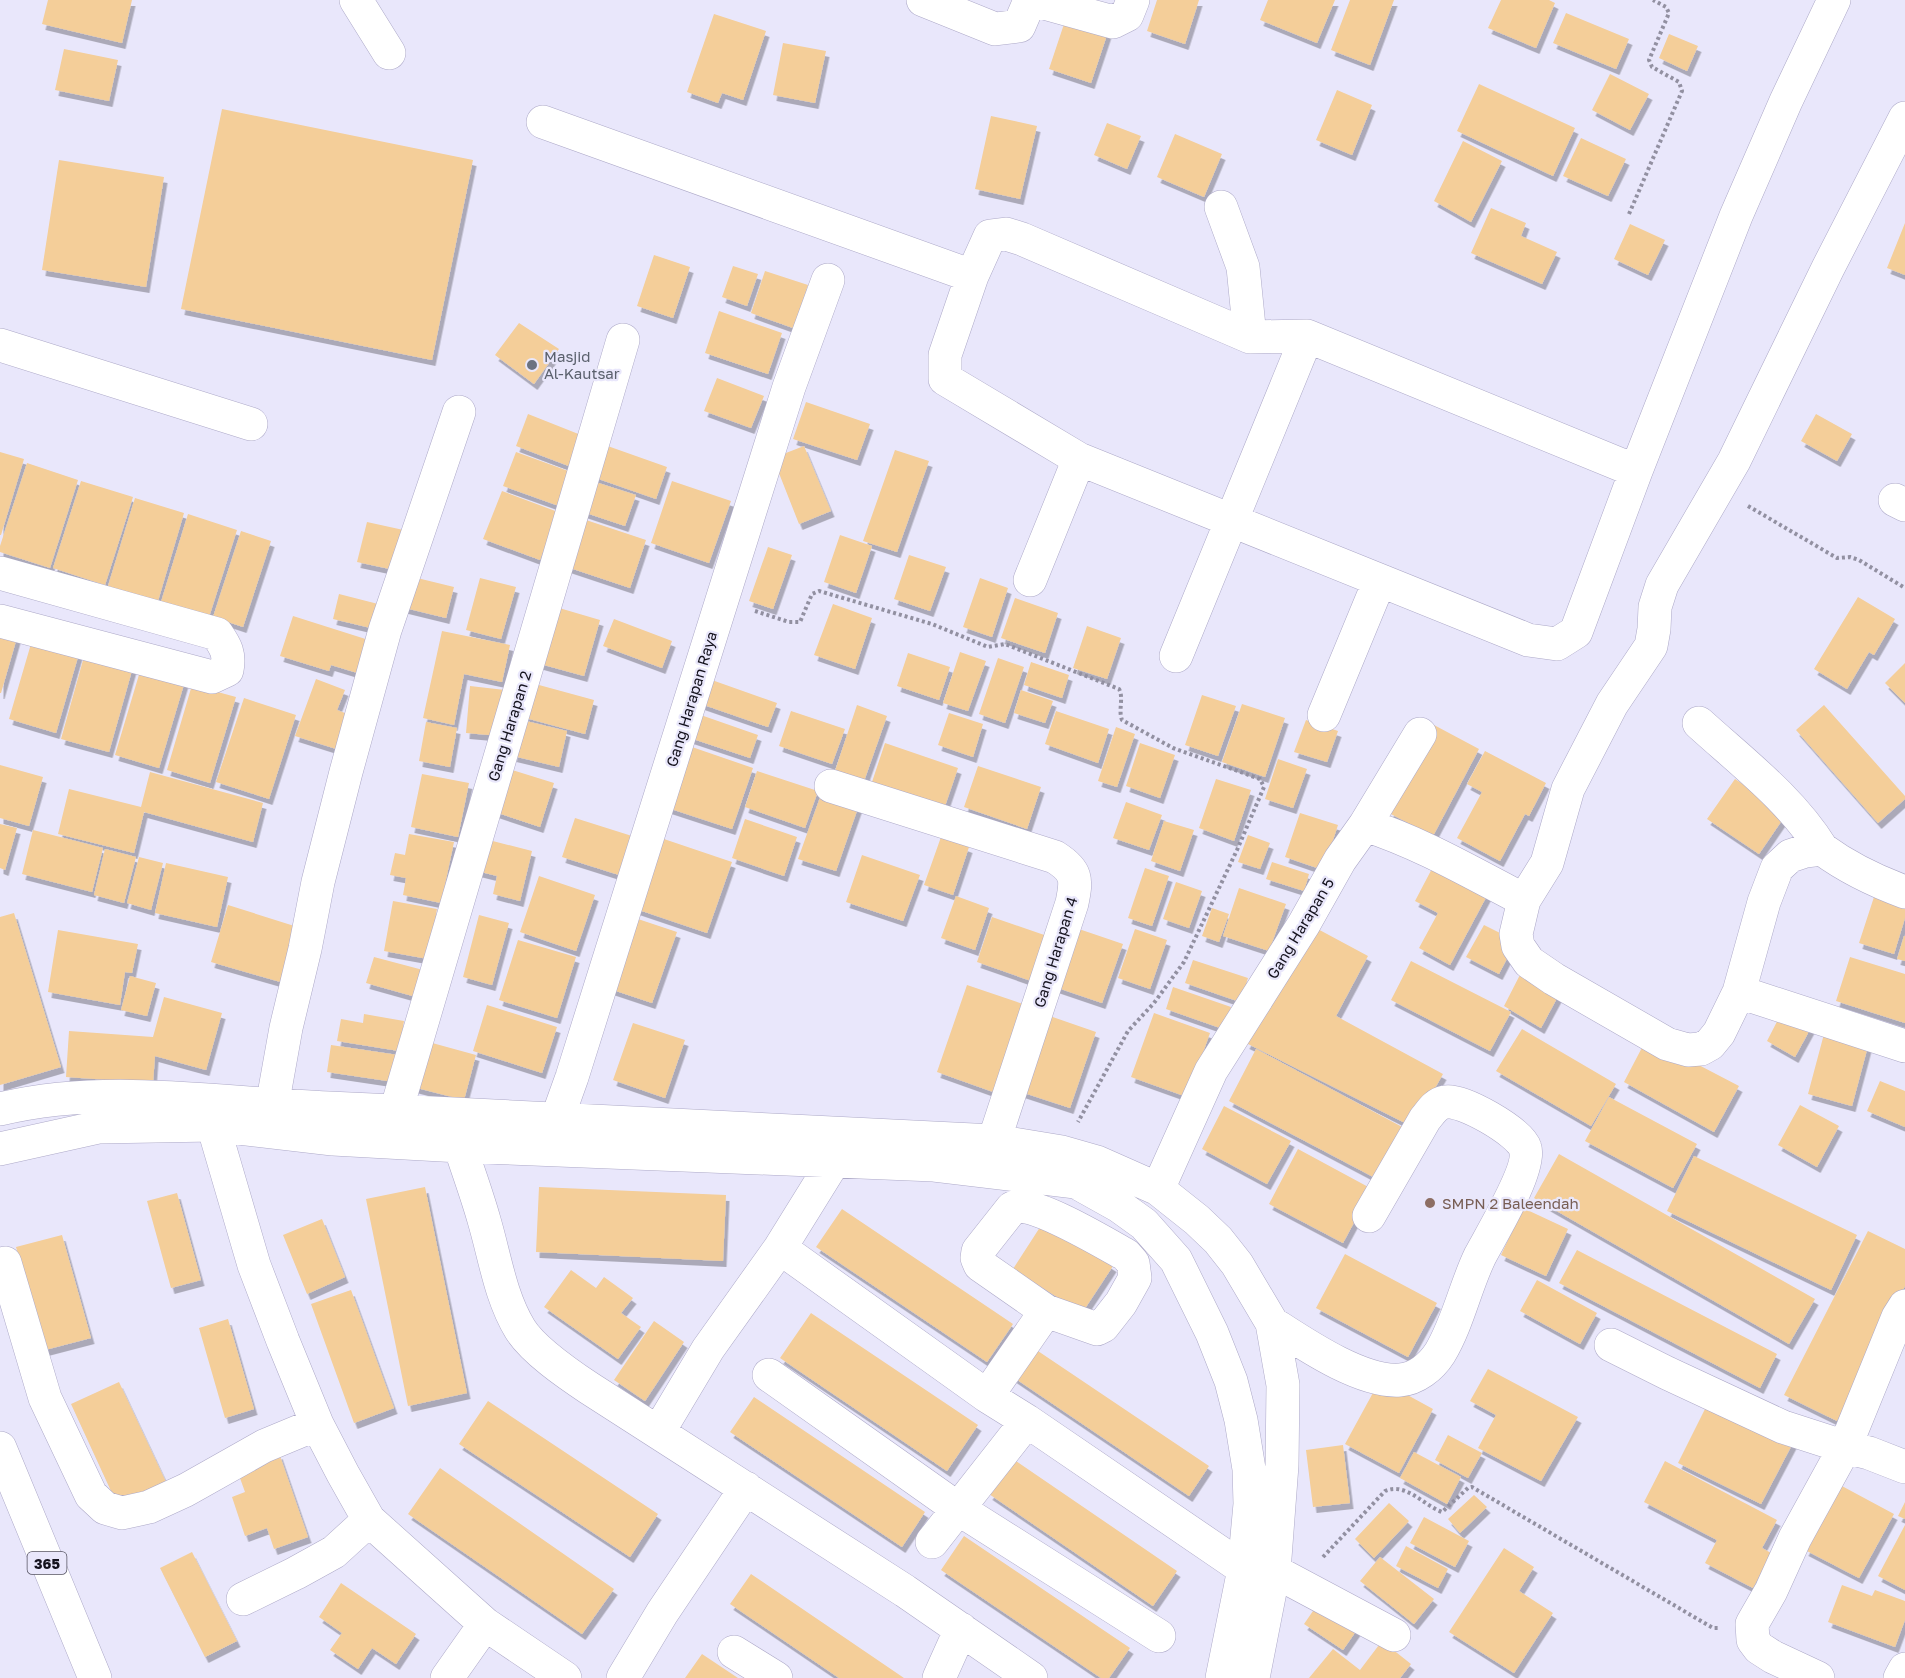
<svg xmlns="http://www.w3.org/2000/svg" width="1905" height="1678" font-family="'Golos Text',sans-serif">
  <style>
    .building { fill: #f4ce99; filter: url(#shadow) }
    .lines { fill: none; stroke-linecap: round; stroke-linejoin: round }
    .minor-casing { stroke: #ada9c8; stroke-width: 34 }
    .major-casing { stroke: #ada9c8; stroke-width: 34 }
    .path { stroke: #9290a1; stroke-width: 4; stroke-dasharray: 3 3; stroke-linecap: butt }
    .minor { stroke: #fff; stroke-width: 33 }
    .major { stroke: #fff; stroke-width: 33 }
    .worship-dot { fill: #6b7280; stroke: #e9e7fb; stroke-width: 2 }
    .education-dot { fill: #8d6e63; stroke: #e9e7fb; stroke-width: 2 }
    .labels { text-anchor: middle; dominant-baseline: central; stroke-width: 4.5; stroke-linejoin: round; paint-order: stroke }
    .shield { fill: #e9e7fb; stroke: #545260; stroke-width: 1.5 }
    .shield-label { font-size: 14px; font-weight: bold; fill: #14121d }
    .worship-label { font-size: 15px; fill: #5b616d; stroke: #e9e7fb; text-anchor: start }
    .street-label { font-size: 15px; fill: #14121d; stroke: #e9e7fb }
    .education-label { font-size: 15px; fill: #785e54; stroke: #e9e7fb; text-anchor: start }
  </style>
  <defs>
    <filter id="shadow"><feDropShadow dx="3.5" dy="6" stdDeviation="0" flood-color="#0004"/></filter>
  </defs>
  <rect width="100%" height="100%" fill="#e9e7fb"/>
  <path class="building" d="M48,0h84l-10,43 -80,-19z
    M1157,0h42l-14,44 -38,-13z
    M1268,0h67l-18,43 -57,-23z
    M1350,0h44l-24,65 -39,-15z
    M1501,0h48l6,3 -19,45 -48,-20z
    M1566,13l63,26 -13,30 -63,-26z
    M714,14l52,17 -23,69 -21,-7 -4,10 -31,-11z
    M1066,18l42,14 -17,51 -42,-14z
    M1669,34l29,12 -11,25 -28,-13z
    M783,43l43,8 -11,52 -42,-8z
    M64,49l54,11 -9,41 -54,-11z
    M1610,74l39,20 -19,36 -38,-20z
    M1479,84l96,44 -22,48 -96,-45z
    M1337,90l35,15 -20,50 -36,-15z
    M222,109l251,51 -41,200 -251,-51z
    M991,116l46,10 -17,73 -45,-10z
    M1107,123l34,13 -14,33 -33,-14z
    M1175,134l47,20 -18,43 -47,-20z
    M1581,138l45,21 -18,37 -45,-20z
    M1463,141l39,20 -31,61 -37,-21z
    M59,160l105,17 -18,110 -104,-17z
    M1491,208l35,15 -5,13 36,16 -15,32 -71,-31z
    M1905,223v52l-18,-7z
    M1630,224l35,16 -17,35 -34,-16z
    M654,255l36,12 -17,51 -36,-12z
    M733,266l25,8 -11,32 -25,-9z
    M765,271l43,14 -15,43 -42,-15z
    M719,311l63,22 -14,41 -63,-21z
    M519,323l40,26 -25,35 -39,-29z
    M717,378l47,18 -13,32 -47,-17z
    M806,402l64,22 -13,36 -64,-21z
    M528,414l58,23 -12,31 -58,-22z
    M1816,414l36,20 -15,27 -36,-20z
    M602,444l65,23 -11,32 -66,-23z
    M804,446l27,65 -32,13 -26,-66z
    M895,450l34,11 -32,91 -34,-11z
    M0,452l24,7 -23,76h-1z
    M516,452l55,20 -12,34 -56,-20z
    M27,463l51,17 -28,88 -50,-16v-6z
    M589,480l47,15 -11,31 -45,-15z
    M81,481l52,16 -28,88 -52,-17z
    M672,481l59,20 -22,62 -58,-20z
    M502,491l56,21 -18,48 -57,-21z
    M135,498l49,15 -26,88 -50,-15z
    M188,514l49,16 -28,87 -48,-15z
    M577,517l69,23 -16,48 -69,-23z
    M367,522l41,9 -9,40 -42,-9z
    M241,531l30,10 -28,86 -30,-10z
    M840,535l32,11 -16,47 -32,-11z
    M768,547l24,8 -19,54 -24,-8z
    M909,555l37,12 -16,44 -36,-12z
    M409,576l45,11 -8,31 -45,-11z
    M480,578l36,9 -15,52 -35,-9z
    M980,578l28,10 -16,49 -29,-10z
    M339,594l43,11 -7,24 -42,-10z
    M1858,597l37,22 -21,36 -5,-3 -22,37 -33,-20z
    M1015,598l43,15 -13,40 -44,-15z
    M833,604l39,14 -17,51 -41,-14z
    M549,605l51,15 -16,56 -51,-14z
    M293,616l82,26 -11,33 -33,-10 -2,6 -49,-15z
    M614,619l58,22 -10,27 -59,-22z
    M1087,626l34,12 -14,41 -34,-11z
    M0,629l18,5 -17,59h-1z
    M442,631l68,14 -8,37 -38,-8 -10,51 -31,-7z
    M33,637l47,13 -24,83 -47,-14z
    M960,652l26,9 -18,50 -25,-8z
    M85,653l48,14 -24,85 -48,-13z
    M908,653l42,14 -11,33 -42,-14z
    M998,658l26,9 -19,56 -26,-9z
    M1031,662l38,13 -7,23 -38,-13z
    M1905,663v40l-20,-20z
    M141,668l44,13 -26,87 -44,-13z
    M316,679l29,11 -8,20 21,8 -9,35 -54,-17z
    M709,679l68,24 -9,24 -67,-23z
    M528,682l66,18 -9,34 -67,-18z
    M192,685l44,12 -26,86 -43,-13z
    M470,686l35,4 -5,46 -34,-3z
    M1021,690l32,11 -8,22 -31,-10z
    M1202,695l34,11 -18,50 -33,-11z
    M244,698l52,17 -27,84 -53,-17z
    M1242,704l43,14 -20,59 -43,-15z
    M857,705l30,11 -24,68 -29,-10z
    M1824,705l81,91v3l-27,24 -82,-93z
    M791,711l54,18 -13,35 -53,-18z
    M1056,711l53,18 -11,34 -53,-19z
    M695,713l63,22 -8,23 -63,-21z
    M949,713l34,11 -10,33 -35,-12z
    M522,720l45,11 -8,36 -46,-11z
    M1306,720l32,11 -11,31 -33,-10z
    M426,722l31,6 -7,39 -31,-6z
    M1434,725l45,24 -46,87 -44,-23z
    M1116,727l19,7 -18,53 -19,-6z
    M885,743l73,25 -15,44 -73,-24z
    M1140,743l35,12 -15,43 -34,-12z
    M689,746l64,22 -21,61 -64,-21z
    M1485,751l61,32 -17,33 -4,-2 -25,47 -43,-23 25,-46 -15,-8z
    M1278,759l29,10 -14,39 -28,-9z
    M0,765l43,12 -14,49 -29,-8z
    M978,766l63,21 -14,42 -63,-22z
    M509,769l45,14 -14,44 -45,-15z
    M757,771l61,20 -13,37 -60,-21z
    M150,772l113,31 -10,39 -109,-30 -10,41 -76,-19 11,-45 72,18z
    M422,774l47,9 -11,54 -47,-10z
    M1216,779l35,11 -17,51 -35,-13z
    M1735,779l52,34 -28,41 -52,-35z
    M822,792l37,13 -23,66 -38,-12z
    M1126,802l36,13 -13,35 -36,-12z
    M1300,813l38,12 -15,45 -38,-13z
    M575,818l57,18 -13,39 -57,-18z
    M745,819l52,18 -13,39 -52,-18z
    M1164,821l30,9 -14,41 -29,-10z
    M0,824l17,4 -12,42 -5,-2z
    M33,830l70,18 -11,44 -70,-18z
    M409,834l45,8 -13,61 -38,-8 3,-17 -16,-3 5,-22 10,2z
    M1248,835l22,8 -10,26 -22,-7z
    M941,837l28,10 -16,48 -29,-10z
    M661,838l71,24 -25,71 -71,-24z
    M485,839l47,12 -12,50 -27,-7 4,-18 -20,-5z
    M105,849l31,8 -12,46 -30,-8z
    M862,855l58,20 -17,46 -57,-19z
    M139,857l24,6 -12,47 -24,-7z
    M1436,861l54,29 -40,75 -31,-17 19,-35 -23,-12z
    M1272,862l37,12 -5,17 -38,-12z
    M166,863l62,14 -11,50 -62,-14z
    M1145,868l24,8 -17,50 -24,-8z
    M539,876l56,19 -19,56 -56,-19z
    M1176,882l26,9 -13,37 -26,-9z
    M1239,888l47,16 -17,47 -46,-15z
    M956,896l33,12 -14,42 -34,-12z
    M1874,897l31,10v11l-11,36 -35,-11z
    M393,901l44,8 -9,50 -44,-8z
    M228,905l79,25 -16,55 -80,-23z
    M1212,908l17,6 -10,28 -17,-6z
    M14,913l47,154 -61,18v-168z
    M479,915l30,8 -17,62 -29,-8z
    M632,917l45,15 -25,71 -45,-15z
    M992,917l61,21 -16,45 -60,-21z
    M1484,925l32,16 -17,33 -33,-17z
    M1073,927l50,17 -21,59 -50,-17z
    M1314,927l54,29 -32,60 107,58 -30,53 -167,-84z
    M1135,929l32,11 -17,49 -32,-11z
    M58,930l80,14 -6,29 -7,-1 -5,33 -72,-13z
    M1904,936h1v25l-8,-2z
    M518,940l58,17 -19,61 -58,-18z
    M374,957l49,13 -7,27 -50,-14z
    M1850,957l55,17v49l-69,-22z
    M1193,960l55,18 -8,24 -55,-19z
    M1411,961l100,51 -21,39 -99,-51z
    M1524,967l39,20 -22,41 -37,-22z
    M130,976l26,7 -9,33 -26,-6z
    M967,985l59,20 -30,88 -59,-21z
    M1173,987l58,20 -8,22 -57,-20z
    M164,997l58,16 -16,57 -51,-14 -2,27 -87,-6 3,-46 84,6z
    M487,1005l70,22 -15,46 -69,-22z
    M1784,1008l29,16 -18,33 -28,-16z
    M1154,1013l56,20 -23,64 -56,-20z
    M364,1014l40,7 -5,30 -62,-10 4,-22 22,4z
    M1044,1014l52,18 -26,76 -52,-17z
    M633,1023l52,17 -20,58 -52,-18z
    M1522,1029l94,55 -25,42 -95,-55z
    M1824,1034l44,12 -16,60 -44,-12z
    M1647,1038l92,48 -25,46 -90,-50z
    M425,1041l51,14 -12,45 -51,-13z
    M331,1045l67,10 -4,27 -67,-10z
    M1256,1049l150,80 -27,51 -150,-79z
    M1880,1081l25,10v36l-38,-16z
    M1609,1097l88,47 -24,44 -88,-47z
    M1800,1105l39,21 -22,41 -39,-22z
    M1224,1106l67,35 -24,43 -65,-35z
    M1298,1149l74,40 -29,54 -74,-39z
    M1559,1154l256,145 -26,45 -255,-146z
    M1694,1156l163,79 -26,55 -164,-79z
    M425,1187l42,206 -59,13 -42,-207z
    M539,1187l187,8 -3,66 -187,-9z
    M177,1193l24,87 -30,8 -24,-87z
    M1523,1208l45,21 -22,47 -45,-21z
    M842,1209l171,115 -26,38 -171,-115z
    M322,1219l23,58 -38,17 -24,-59z
    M1044,1221l69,45 -31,47 -69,-44z
    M1868,1231l37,18v37l-68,135 -53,-26z
    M62,1235l29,103 -46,12 -29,-103z
    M1577,1250l200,104 -17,34 -201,-105z
    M1345,1254l92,49 -29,54 -92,-49z
    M571,1270l25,18 8,-11 29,21 -12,15 20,14 -23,32 -74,-52z
    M1537,1280l60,33 -17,31 -60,-33z
    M351,1290l43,118 -40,15 -43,-119z
    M811,1313l167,112 -31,46 -167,-113z
    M228,1319l26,90 -29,9 -26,-90z
    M654,1321l30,21 -39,59 -31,-21z
    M1032,1347l177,119 -20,30 -176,-119z
    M1488,1369l90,48 -37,64 -63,-33 18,-33 -26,-14z
    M1380,1380l53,29 -34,64 -54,-29z
    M119,1382l47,100 -49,22 -46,-100z
    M754,1397l171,115 -23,35 -172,-115z
    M1711,1397l84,42 -34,65 -83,-41z
    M488,1401l170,113 -28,43 -171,-113z
    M1448,1435l34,18 -14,25 -33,-18z
    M1343,1445l7,58 -37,4 -7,-57z
    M1414,1452l47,25 -14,27 -47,-26z
    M279,1453l29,84 -34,12 -7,-21 -22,8 -13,-39 13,-5 -9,-25z
    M1013,1459l164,112 -24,35 -164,-112z
    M1665,1461l112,59 -15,28 9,5 -18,35 -48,-25 12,-23 -73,-38z
    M440,1468l174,121 -32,45 -174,-120z
    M1840,1485l54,29 -35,64 -54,-28z
    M1474,1495l13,12 -27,26 -12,-14z
    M1905,1502v17l-7,-3z
    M1389,1503l20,18 -35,37 -19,-19z
    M1424,1517l45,24 -14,26 -45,-24z
    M1905,1525v65l-27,-14z
    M964,1536l166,112 -21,30h-8l-160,-108z
    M1406,1546l42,23 -10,19 -42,-22z
    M1504,1548l30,19 -15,24 34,22 -39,60 -65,-41z
    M192,1552l45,89 -32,16 -45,-89z
    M1380,1557l54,42 -20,25 -54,-43z
    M751,1574l153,104h-65l-109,-74z
    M341,1583l75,51 -20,30 -24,-16 -14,21 -28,-19 12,-17 -23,-16z
    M1842,1585l30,11 3,-6 30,11v19l-10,27 -67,-25z
    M1322,1598l39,26 -18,26 -39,-26z
    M1382,1641l29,23 -11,14h-91l24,-29 27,21z
    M702,1654l36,24h-53z"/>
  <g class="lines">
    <defs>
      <path id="minor" d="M356,0l33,53
        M923,0l72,29 24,-3 9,-21 13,-3 72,20 14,-7 6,-15
        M1905,118l-77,150 -94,193 -72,124 -7,22 -1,22 -3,17 -39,58 -44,85 -21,74 -23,37 -8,34 2,12 11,16 25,17 113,65 21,6 13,-1 9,-5 9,-11 20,-41 25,-90 13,-34 13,-12 15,-5 17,-2c26,19 53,32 83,43
        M543,122l429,154
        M1221,207l22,60 7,70
        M0,345l251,79
        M1636,471l-329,-135 -57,1 -228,-98 -16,-5 -16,2 -18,40 -27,79v24l134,80 449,181 29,4 19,-12 60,-161 100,-255 50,-115 48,-101
        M1895,500l10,5
        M0,573l217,61c9,13 13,20 10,36l-15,7 -212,-56
        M1030,580l49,-121
        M1176,656l131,-320
        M1324,715l55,-133
        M1699,723c44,40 92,76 123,126
        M831,786l224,71c22,14 22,22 17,46l-78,238
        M1365,825l55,-91
        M1739,992l166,54
        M272,1106l14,-78 19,-79 13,-67 28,-110 39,-142 74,-218
        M0,1109c107,-26 220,-5 329,-1 222,10 444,22 665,33l68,11 35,10 61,27 39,31 21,20 19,24 35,59 11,62 -1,80 -8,106 -21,107
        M396,1111l227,-771
        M557,1119l15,-42 217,-690 39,-107
        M213,1125l41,140 29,76 34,83 26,50 26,46 116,104 80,54
        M460,1146c8,25 17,49 24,74 11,37 16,76 36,109 13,21 48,45 69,59l316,203 126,87
        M0,1149l99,-22 114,-2 120,14 127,7 474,19 142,17 43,24 25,18 32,36 36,73 19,48 10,39 8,49 1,35 -6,65 -22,109
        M1158,1189l53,-118 93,-147 36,-64 25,-35c56,18 107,48 159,75
        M1017,1206c24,-1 86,36 109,49l7,8 2,15 -14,25 -18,23 -6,3 -51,-18 -66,-46 -3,-7 1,-7 34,-43z
        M780,1248l207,148 40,25 217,148
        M5,1263l40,135 46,97 14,13 17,5 27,-6 37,-17 78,-44 53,-22
        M1272,1323c31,20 89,60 128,57 16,-1 31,-13 40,-27 18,-30 25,-66 40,-97 11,-21 52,-88 45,-108 -5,-16 -64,-50 -80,-46 -10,2 -14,10 -20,17l-56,97
        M1611,1345l56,28 116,54 62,20 24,6 36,14
        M769,1375l188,133 202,128
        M987,1396l59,-85
        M659,1431l49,-82 72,-101 54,-87
        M932,1542l95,-121
        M1274,1571l120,64
        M243,1599l53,-26 38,-21 35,-32
        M734,1652l42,26
        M447,1678l38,-54
        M623,1678l39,-65 84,-125
        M939,1678l22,-49
        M1818,1678l-45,-21 -14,-9 -6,-8 -1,-16 19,-33 24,-53 50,-91 53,-130 7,-11
        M1900,1678l5,-9"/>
      <path id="major" d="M0,1448l95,230"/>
    </defs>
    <use href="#minor" class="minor-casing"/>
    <use href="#major" class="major-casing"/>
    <path class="path" d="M1629,214l53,-123 -3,-9 -27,-15 -3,-7 20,-47 -3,-6 -13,-7
      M1748,506l89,52 13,-1 9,3 46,28
      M755,611l34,11h11l12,-28 7,-3 113,33 56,23 17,-3 114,45c5,9 -1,21 3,31l51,28 87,31 4,8 -27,63 -53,112 -30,41 -26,28 -50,91
      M1323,1557l62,-66c21,-9 38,14 57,21l26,-24 4,-1 241,141h5"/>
    <use href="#minor" class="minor"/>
    <use href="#major" class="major"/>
  </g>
  <circle class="worship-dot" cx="532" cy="365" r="6"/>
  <circle class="education-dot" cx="1430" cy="1203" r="6"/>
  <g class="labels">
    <rect class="shield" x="27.5" y="1552" width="39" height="22" rx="4.5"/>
    <g class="shield-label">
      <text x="47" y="1563">365</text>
    </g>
    <g class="worship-label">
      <text x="544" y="356">Masjid<tspan x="544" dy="17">Al-Kautsar</tspan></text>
    </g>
    <g class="street-label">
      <text transform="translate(691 699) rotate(-73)">Gang Harapan Raya</text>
      <text transform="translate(509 726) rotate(-73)">Gang Harapan 2</text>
      <text transform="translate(1300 928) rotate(-59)">Gang Harapan 5</text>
      <text transform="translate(1055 952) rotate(-73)">Gang Harapan 4</text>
    </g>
    <g class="education-label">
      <text x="1442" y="1203">SMPN 2 Baleendah</text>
    </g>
  </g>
</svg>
